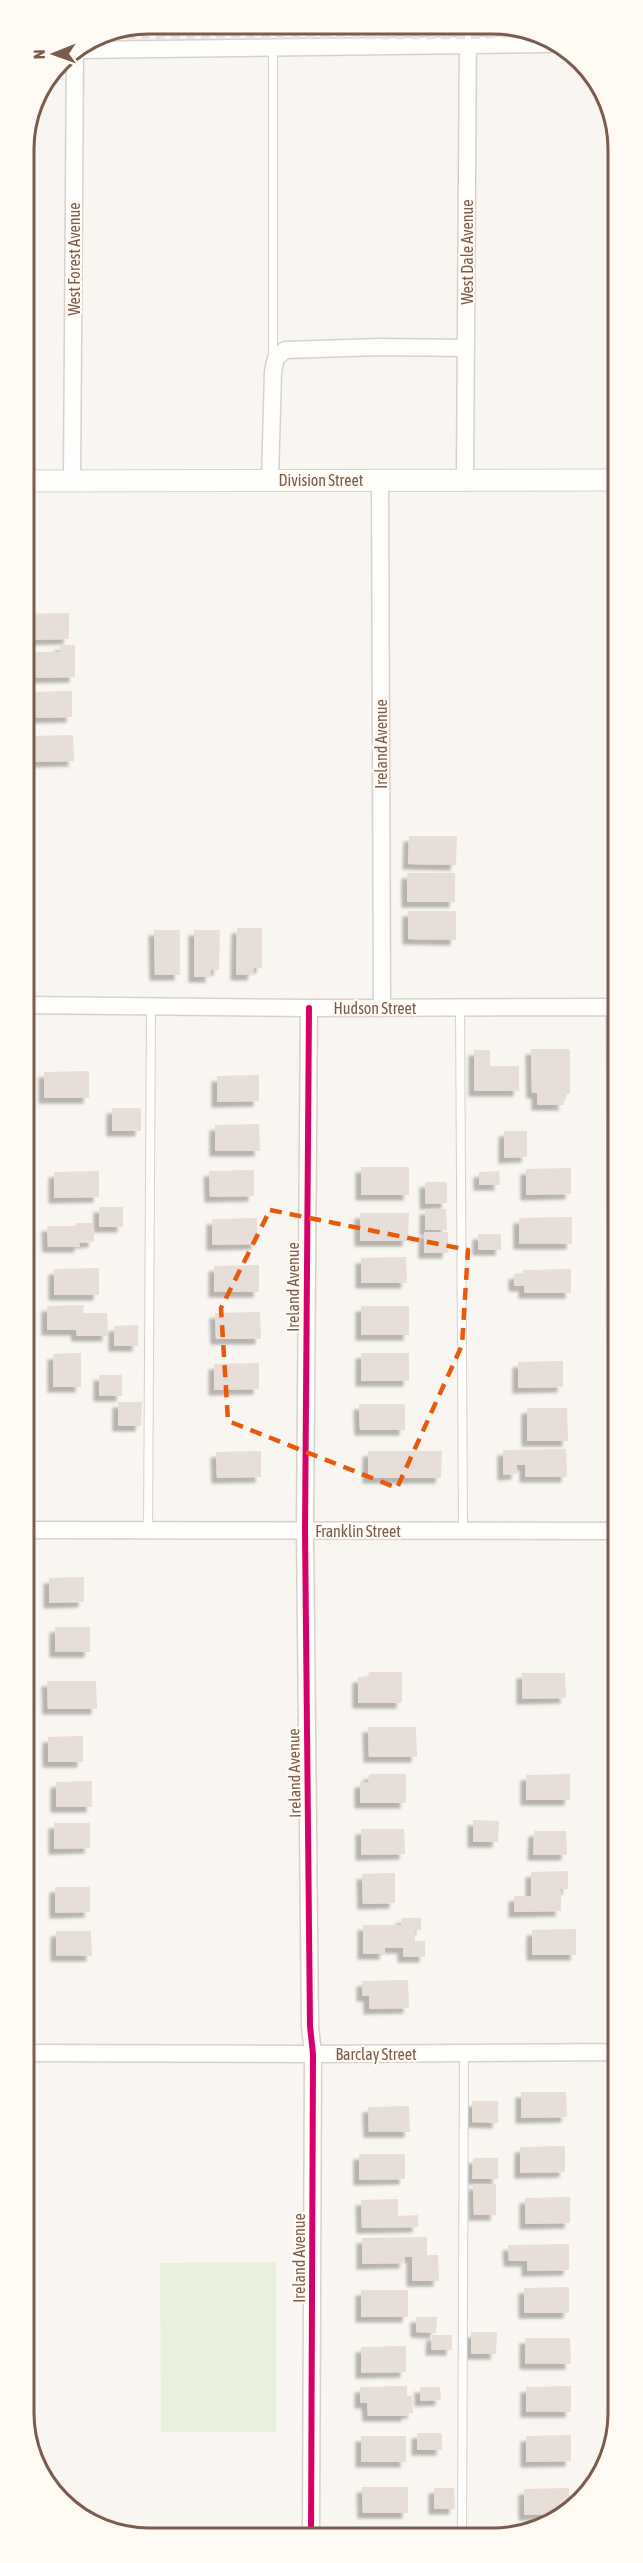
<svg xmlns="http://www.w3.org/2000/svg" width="643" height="2563" font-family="'Asap Condensed',sans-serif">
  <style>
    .green { fill: #e7f0db }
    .building { fill: #e6ded7; filter: url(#shadow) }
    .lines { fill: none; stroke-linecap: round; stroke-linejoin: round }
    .service-casing { stroke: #d7d1cb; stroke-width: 10 }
    .minor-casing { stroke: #d7d1cb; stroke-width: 19 }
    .tertiary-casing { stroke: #d7d1cb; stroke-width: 23 }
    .service { stroke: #fefefd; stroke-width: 8 }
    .minor { stroke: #fefefd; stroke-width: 16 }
    .tertiary { stroke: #fefefd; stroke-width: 21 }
    .rail { stroke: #e6e3e7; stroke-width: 4.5; stroke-dasharray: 9 6; stroke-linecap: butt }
    .cycleway-casing { stroke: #fffaf3; stroke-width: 10 }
    .cycleway { stroke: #d6006c; stroke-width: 6 }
    .marked { fill: none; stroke: #e8590c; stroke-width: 4.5; stroke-dasharray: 12 8; stroke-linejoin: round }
    .labels { text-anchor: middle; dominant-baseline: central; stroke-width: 4.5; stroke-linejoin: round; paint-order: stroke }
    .street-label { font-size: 16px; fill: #7a5c4d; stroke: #fffaf3 }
    .rim { fill: none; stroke: #7a5c4d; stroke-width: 3 }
  </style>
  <defs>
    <filter id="shadow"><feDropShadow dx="-5.5" dy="5.5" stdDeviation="1.5" flood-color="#0004"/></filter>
  </defs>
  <rect width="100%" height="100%" fill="#f9f5f0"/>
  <path class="green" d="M276,2262v170h-115l-1,-169z"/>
  <path class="building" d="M69,613v26l-45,1v-26z
    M60,645h15v32l-43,1v-26h28z
    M72,691v26l-45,1v-26z
    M73,735l1,26 -45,1v-26z
    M409,836h48l-1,29 -48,-1z
    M407,873h48v29h-48z
    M408,911h48v29l-48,-1z
    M237,928h25v40h-8l-1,7h-17z
    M154,930h26v45h-25z
    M194,930h26l-1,40h-8v7h-17z
    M531,1049h39v45h-6v11h-27v-12h-5z
    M474,1050h16v16h29v25h-45z
    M89,1071v27h-45v-26z
    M259,1075v26l-42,1v-26z
    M112,1108h29v23h-29z
    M259,1124l1,27h-45v-26z
    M504,1131h23v26l-23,1z
    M361,1167h48v28h-48z
    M571,1168v26l-45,1v-26z
    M254,1170v26l-44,1 -1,-26z
    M99,1171v26l-45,1v-26z
    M499,1171l1,14h-21v-13z
    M425,1182h22v21l-22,1z
    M99,1207h24v20h-24z
    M425,1209h21l1,21h-22z
    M360,1213h49l-1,28h-48z
    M572,1217v27h-53v-26z
    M257,1218v26l-45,1v-26z
    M76,1223h18v19l-15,1 1,4h-32l-1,-21h29z
    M424,1232h24v21h-24z
    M478,1234h23v16h-23z
    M406,1257l1,26h-46v-25z
    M259,1265v27h-45v-26z
    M99,1268v27h-45v-26z
    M571,1269v24h-47v-7h-10v-12l9,-1v-3z
    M84,1305l-1,8h24l1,23h-31l-1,-6h-29v-24z
    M361,1306h48v29h-48z
    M260,1312l1,27h-45l-1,-26z
    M138,1325v21h-24v-20z
    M81,1353v34h-28v-33z
    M361,1353h48v28h-48z
    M563,1361v26l-45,1v-26z
    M259,1363v26l-45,1v-26z
    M99,1375h23v21h-23z
    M118,1402h24l-1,24h-23z
    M359,1404h46v26h-45z
    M527,1408h40l1,33h-41z
    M566,1449l1,28h-42v-12h-8v9l-14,1v-25z
    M261,1451v26l-44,1 -1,-26z
    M368,1451h74l-1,27h-73z
    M84,1577v25l-35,1v-25z
    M55,1627h35v25h-35z
    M369,1672h33v31h-44v-26h10z
    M522,1673h43l1,25 -44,1z
    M47,1681h49l1,28h-49z
    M368,1727h48l1,30h-48z
    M83,1736v26h-35v-25z
    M369,1774h37v29h-46v-21h8z
    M570,1774v26h-44v-25z
    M92,1781v26h-36v-25z
    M473,1820l26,1 -1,21h-25z
    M54,1823h36v25l-36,1z
    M361,1829h43l1,25 -44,1z
    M534,1831h32l1,24h-34z
    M568,1871v18h-7v22l-47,1v-16h17v-24z
    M395,1873v30l-32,1 -1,-30z
    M55,1887h35v25l-35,1z
    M401,1918h20v12h-6v11h10v16h-22v-9h-18v6h-22v-29h38z
    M576,1929v26h-44v-25z
    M56,1931h35l1,25h-36z
    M408,1980l1,28 -40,1v-13h-7v-15z
    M521,2092h45l1,25 -46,1z
    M472,2101h26v22l-26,-1z
    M409,2106l1,26h-41l-1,-25z
    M565,2146v26l-45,1v-26z
    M359,2154h46v25l-46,1z
    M473,2158h25v21h-26z
    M473,2184h23v31h-22z
    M570,2197v26l-45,1v-26z
    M398,2199v17l20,-1v12l-56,1 -1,-28z
    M427,2237v18h11l1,26h-27v-24h-7v6l-43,1v-26z
    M569,2244v26l-42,1v-10h-18l-1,-16z
    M569,2287v26h-45v-25z
    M361,2290h47v27h-47z
    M416,2317h21l-1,16 -20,-1z
    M471,2332h26l-1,22h-25z
    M432,2335h20v15h-21z
    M525,2338h45l1,26h-46z
    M406,2346v26l-45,1v-26z
    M407,2386v10h5l1,17h-6v3h-39l-1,-13h-7v-16z
    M571,2386v26h-45v-25z
    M420,2387h20l1,13 -21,1z
    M417,2433h25v17h-25z
    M571,2435v26l-45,1v-26z
    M361,2436h45v26h-45z
    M362,2487h46v26h-45z
    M434,2488h20l1,21h-21z
    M569,2488v23l-4,3 -41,1v-26z"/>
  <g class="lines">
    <defs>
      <path id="service" d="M273,47v311
        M460,1008l3,523
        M148,1530l3,-524
        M462,2538l2,-485"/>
      <path id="minor" d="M77,50l471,-6
        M465,479l3,-453
        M72,480l3,-429
        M270,480l3,-108 3,-14 9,-8 94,-3 87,1
        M380,480l2,528
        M25,1005l284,3 309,-1
        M615,1007l4,933
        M309,1008l-4,522 5,496 3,28 -2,483
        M25,1530l593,1
        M619,2030v328
        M25,2053l288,1 306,-2"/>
      <path id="tertiary" d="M24,481l594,-1"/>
    </defs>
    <use href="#service" class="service-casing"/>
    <use href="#minor" class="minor-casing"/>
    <use href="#tertiary" class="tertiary-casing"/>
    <use href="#service" class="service"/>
    <use href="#minor" class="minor"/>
    <use href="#tertiary" class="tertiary"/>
    <path class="rail" d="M96,37h372l64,-3"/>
    <defs>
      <path id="cycleway" d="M615,1007l4,933
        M309,1008l-4,522 5,496 3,28 -2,483"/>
    </defs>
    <use href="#cycleway" class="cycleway-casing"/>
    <use href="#cycleway" class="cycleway"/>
  </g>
  <path class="marked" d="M270,1210l198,40 -6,95 -65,143 -169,-67 -7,-113z"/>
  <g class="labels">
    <g class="street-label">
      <text transform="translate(467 252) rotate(-90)">West Dale Avenue</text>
      <text transform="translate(74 259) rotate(-90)">West Forest Avenue</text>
      <text x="321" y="480">Division Street</text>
      <text transform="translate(381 744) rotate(-90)">Ireland Avenue</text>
      <text x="375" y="1008">Hudson Street</text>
      <text transform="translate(293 1287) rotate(-90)">Ireland Avenue</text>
      <text x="358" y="1531">Franklin Street</text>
      <text transform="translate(294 1773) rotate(-91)">Ireland Avenue</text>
      <text x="376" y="2054">Barclay Street</text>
      <text transform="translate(299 2258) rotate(-90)">Ireland Avenue</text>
    </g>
  </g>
  <path d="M0 0H643V2563H0ZM149 34H493A115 115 0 0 1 608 149V2413A115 115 0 0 1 493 2528H149A115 115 0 0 1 34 2413V149A115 115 0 0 1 149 34Z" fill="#fffaf3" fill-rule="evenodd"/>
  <path class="rim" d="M149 34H493A115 115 0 0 1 608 149V2413A115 115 0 0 1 493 2528H149A115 115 0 0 1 34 2413V149A115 115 0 0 1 149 34Z"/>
  <g transform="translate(54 54) rotate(269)" stroke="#fffaf3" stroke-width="4.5" paint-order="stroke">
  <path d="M0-4.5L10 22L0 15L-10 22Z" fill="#7a5c4d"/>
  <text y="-9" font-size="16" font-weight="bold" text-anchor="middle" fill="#7a5c4d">N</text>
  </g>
</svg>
